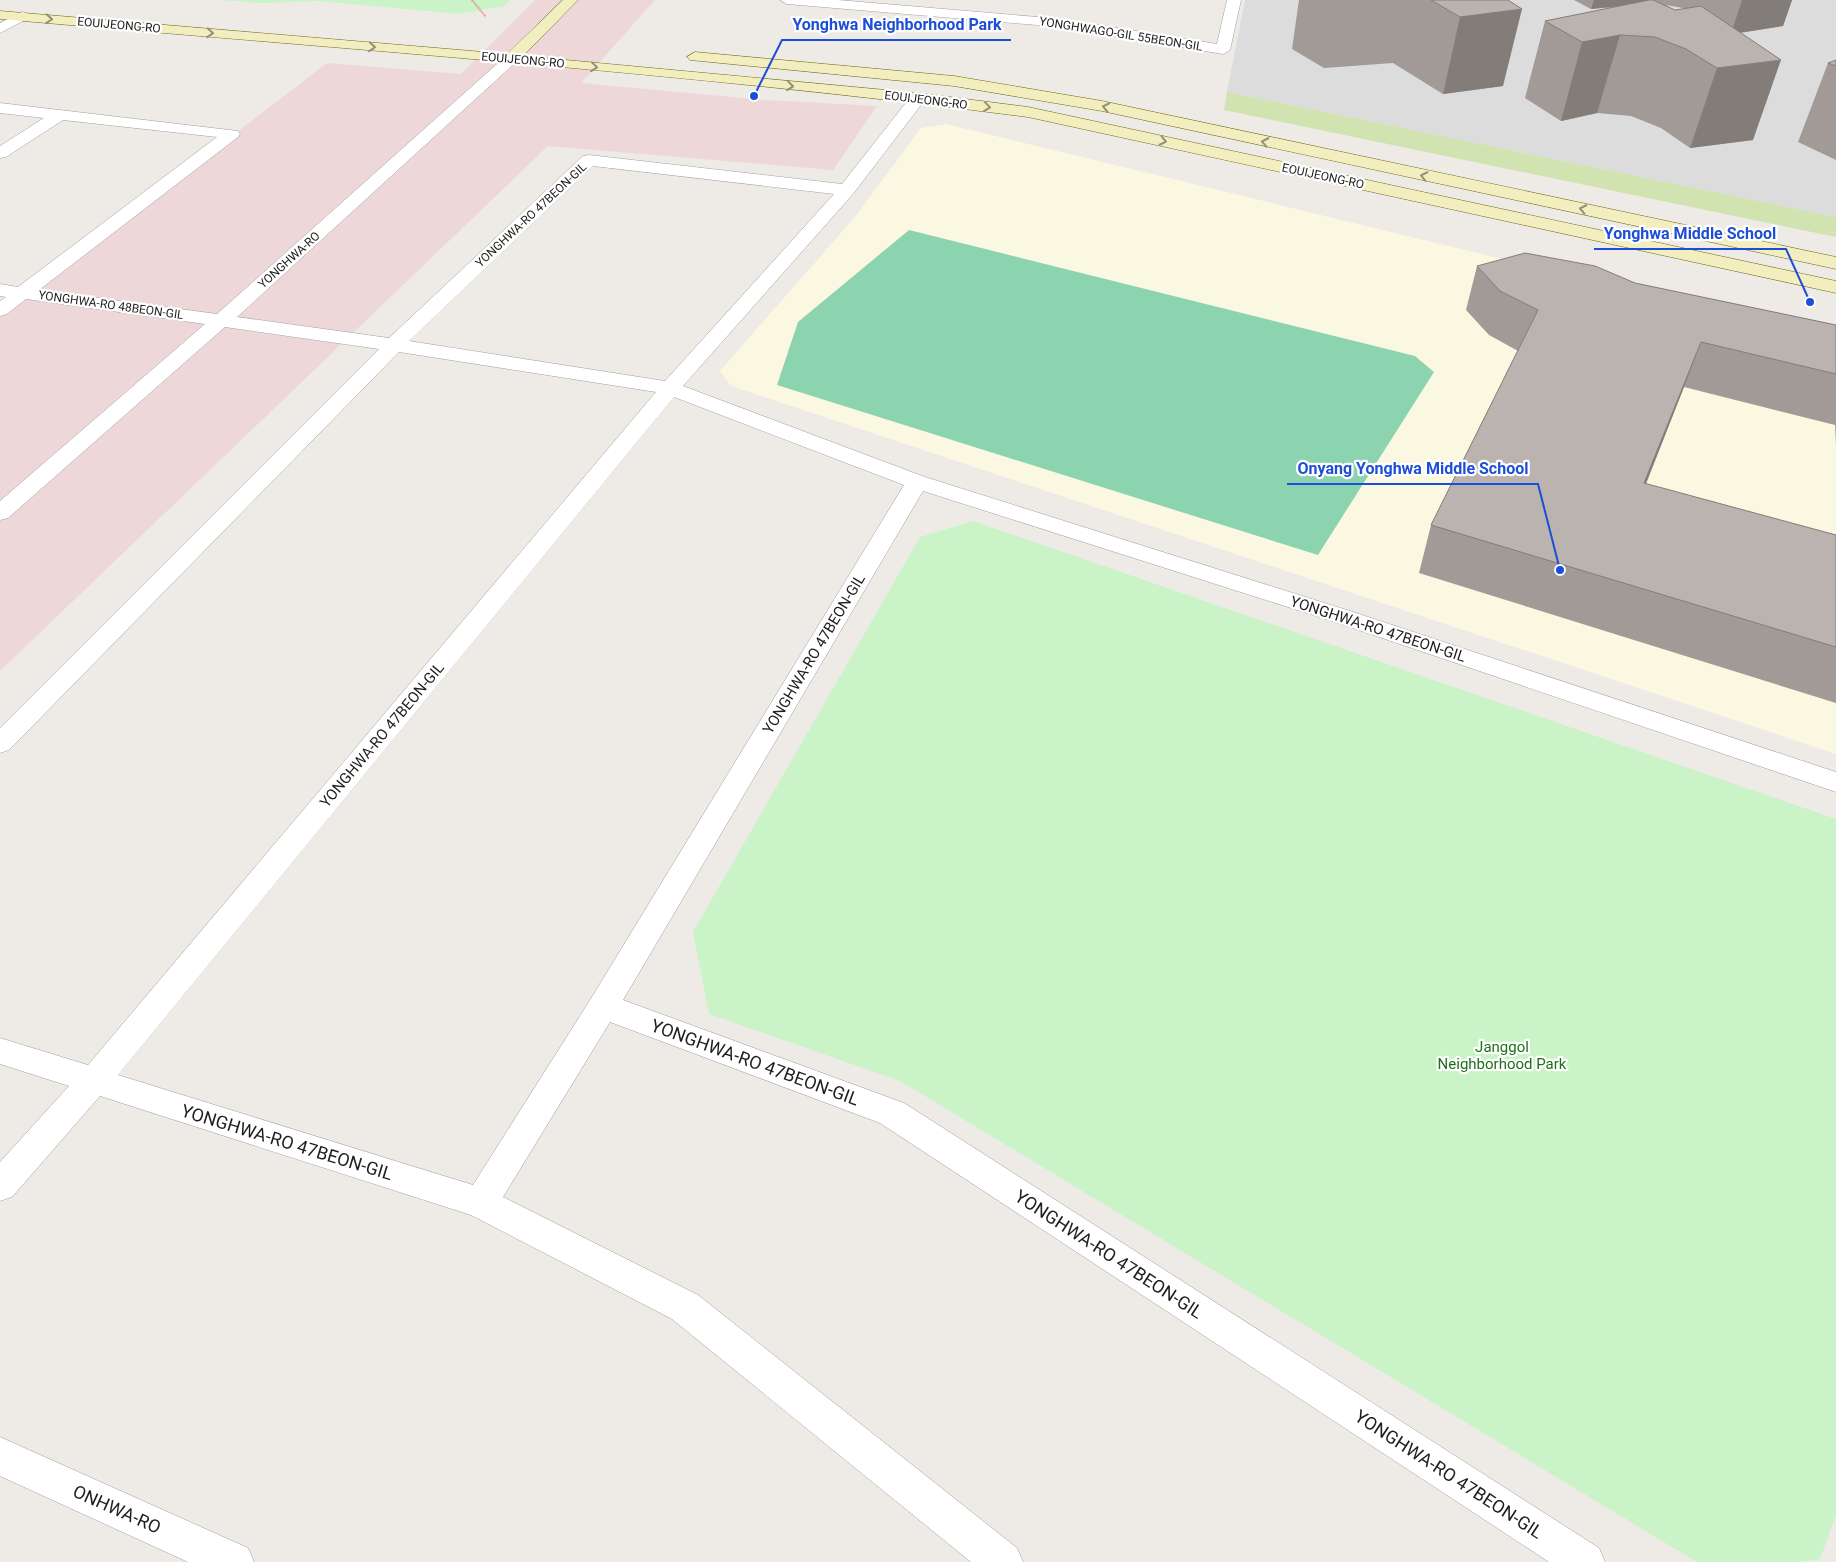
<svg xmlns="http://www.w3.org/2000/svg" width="1836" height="1562" font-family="Roboto,sans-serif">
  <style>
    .residential { fill: #dcdcdc }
    .commercial { fill: #edd7d9 }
    .education { fill: #fbf8e2 }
    .grass { fill: #d0e3b1 }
    .park { fill: #caf3c8 }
    .pitch { fill: #8cd4af }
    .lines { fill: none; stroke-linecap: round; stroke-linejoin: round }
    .street-casing { stroke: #9f9f9f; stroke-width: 1 }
    .secondary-casing { stroke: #6a6711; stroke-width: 1 }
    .path { stroke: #ea7b7f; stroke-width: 2; stroke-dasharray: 1 1; stroke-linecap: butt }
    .street { fill: #fff; fill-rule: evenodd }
    .secondary { fill: #f2eec0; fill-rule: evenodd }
    .wall { fill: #a19a96; fill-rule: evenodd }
    .shaded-wall { fill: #837d7a }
    .building { fill: #bbb3af; stroke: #837d7a }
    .oneway { stroke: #939077 }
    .labels { text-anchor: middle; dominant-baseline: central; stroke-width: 4.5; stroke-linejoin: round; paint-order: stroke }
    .far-street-label { font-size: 12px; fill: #1e1e1e; stroke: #fff }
    .street-label { font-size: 15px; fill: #1e1e1e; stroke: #fff }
    .park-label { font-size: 15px; fill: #1d7118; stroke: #fff }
    .near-street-label { font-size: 18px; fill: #1e1e1e; stroke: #fff }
    .leader { fill: none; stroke: #1d4ed8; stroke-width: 2 }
    .callout-dot { fill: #1d4ed8; stroke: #fff; stroke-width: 2 }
    .callout-label { font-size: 16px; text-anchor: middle; font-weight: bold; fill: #1d4ed8; stroke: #fff; stroke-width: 4.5; stroke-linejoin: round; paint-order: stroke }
  </style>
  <rect width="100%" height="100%" fill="#eeeae6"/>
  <path class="residential" d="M1245,0h591v217l-609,-125z"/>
  <path class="commercial" d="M535,0h120l-74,83 184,17 112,6 -44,64 -285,-24 -548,525v-357l327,-251 134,11z"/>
  <path class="education" d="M946,124l890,216v414l-1105,-368 -11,-15 135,-154 66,-89z"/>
  <path class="grass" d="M1227,92l609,125v20l-612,-127z"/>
  <path class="park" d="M221,0h289l-6,6 -45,8 -140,-13 -57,2z
    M973,521l863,298v696l-16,44 -24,3h-99l-797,-481 -191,-67 -16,-82 227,-395z"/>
  <path class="pitch" d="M909,230l506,126 19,16 -116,183 -541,-170 21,-63z"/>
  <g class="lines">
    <defs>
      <path id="street" d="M780,0h58l223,19 156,25 10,-44h14l-11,50 -7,4 -162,-27 -274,-23z
        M22,12l5,1 2,3 -2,3 -27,14v-10z
        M511,54l8,5 -3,3 -279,255 152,21 194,-182 6,-1 253,29 70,-89h12l2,3 -2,3 -71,93 -170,192 242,91 428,135 483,160v20l-501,-170 -412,-131 -300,509 281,103 695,445 6,14h-56l-669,-439 -270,-101 -107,175 195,98 319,253 6,14h-52l-299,-243 -201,-104 -371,-119 -88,101 -12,4v-39l69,-76 -69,-22v-26l88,27 568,-673 -257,-40 -390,398 -9,3v-25l379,-379 -154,-22 -217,191 -8,2v-19l205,-177 -179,-25 -19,15 -7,2v-15l6,-4 -6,-1v-12l18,3 199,-150 -154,-17 -57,37 -6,1v-12l44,-28 -44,-5v-10l238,28 2,3 -2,3 -199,153 178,24 289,-258zM593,166l241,28 -169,187 -256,-40zM674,397l230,88 -312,512 -119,188 -355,-110z
        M0,1437l248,111 6,14h-66l-188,-86z"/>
      <path id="secondary" d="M563,0h15l-55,56 395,37 110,14 808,174v12l-808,-176c-341,-44 -685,-68 -1028,-98v-8l507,43z
        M695,52l259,24 148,25 734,156v12l-734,-158 -148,-25 -264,-26 -3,-3z"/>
    </defs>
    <use href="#street" class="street-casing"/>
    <use href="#secondary" class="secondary-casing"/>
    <path class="path" d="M472,0l14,17"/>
    <use href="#street" class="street"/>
    <use href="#secondary" class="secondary"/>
  </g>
  <path class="wall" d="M1299,0h209l-5,86 -60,8 -50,-31 -69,5 -32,-19z
    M1574,0h218l-9,26 -43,7 13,107 -63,8 -29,-20 -30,-12 -34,-3 -36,8 -36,-23 20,-77 72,-14 -26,2zM1665,5l18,3 1,1 -9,1z
    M1836,60v100l-38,-18 30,-79z
    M1477,266l158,17 201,42v121l-1,-21 -151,-38 -38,97 190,51v168l-417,-130 12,-48 87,-174 -29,-16 -23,-25z"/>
  <path class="shaded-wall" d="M1594,0h55l-1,3 -57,6z
    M1742,0h50l-9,26 -52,8z
    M1522,9l-19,77 -60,8 17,-77z
    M1620,35l-23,78 -36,8 21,-79z
    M1781,60l-28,80 -63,8 27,-80z
    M1701,342l-17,45 -57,144 17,-48z"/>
  <path class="building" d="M1431,0h77l14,9 -62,8z
    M1649,0h4l22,10 26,-4 80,54 -64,8 -31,-19 -31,-12 -35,-2 -38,7 -37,-21z
    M1836,60v6l-8,-3z
    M1525,253l70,13 40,17 201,42v49l-135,-32 -57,141 192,52v112l-405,-122 107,-215 -38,-19 -23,-25z"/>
  <defs><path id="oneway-chevron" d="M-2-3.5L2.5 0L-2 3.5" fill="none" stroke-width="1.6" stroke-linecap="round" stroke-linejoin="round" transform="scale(1.25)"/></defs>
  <g class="oneway">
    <use href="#oneway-chevron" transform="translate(49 19) rotate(5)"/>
    <use href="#oneway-chevron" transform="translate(210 33) rotate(5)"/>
    <use href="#oneway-chevron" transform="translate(372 47) rotate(5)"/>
    <use href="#oneway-chevron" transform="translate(594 67) rotate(6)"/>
    <use href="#oneway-chevron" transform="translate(790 86) rotate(6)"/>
    <use href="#oneway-chevron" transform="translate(987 107) rotate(7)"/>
    <use href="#oneway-chevron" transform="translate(1106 107) rotate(-168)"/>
    <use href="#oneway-chevron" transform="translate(1163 141) rotate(12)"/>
    <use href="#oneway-chevron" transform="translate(1265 142) rotate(-168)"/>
    <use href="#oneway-chevron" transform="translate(1424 176) rotate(-168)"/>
    <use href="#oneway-chevron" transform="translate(1583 209) rotate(-168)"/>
  </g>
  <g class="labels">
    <g class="far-street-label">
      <text transform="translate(119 25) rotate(5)">EOUIJEONG-RO</text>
      <text transform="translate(1121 34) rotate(9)">YONGHWAGO-GIL 55BEON-GIL</text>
      <text transform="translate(523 60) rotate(5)">EOUIJEONG-RO</text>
      <text transform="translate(926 100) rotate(7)">EOUIJEONG-RO</text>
      <text transform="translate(1323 176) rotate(12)">EOUIJEONG-RO</text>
      <text transform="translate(531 215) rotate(-43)">YONGHWA-RO 47BEON-GIL</text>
      <text transform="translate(289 260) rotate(-42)">YONGHWA-RO</text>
      <text transform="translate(111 305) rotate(8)">YONGHWA-RO 48BEON-GIL</text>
    </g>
    <g class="street-label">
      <text transform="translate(1378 629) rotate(18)">YONGHWA-RO 47BEON-GIL</text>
      <text transform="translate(814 654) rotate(-59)">YONGHWA-RO 47BEON-GIL</text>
      <text transform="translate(382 735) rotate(-50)">YONGHWA-RO 47BEON-GIL</text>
    </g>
    <g class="park-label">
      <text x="1502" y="1047">Janggol<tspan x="1502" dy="17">Neighborhood Park</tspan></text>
    </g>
    <g class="near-street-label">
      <text transform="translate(755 1062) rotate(20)">YONGHWA-RO 47BEON-GIL</text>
      <text transform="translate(287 1142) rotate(17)">YONGHWA-RO 47BEON-GIL</text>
      <text transform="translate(1109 1254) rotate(33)">YONGHWA-RO 47BEON-GIL</text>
      <text transform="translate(1449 1474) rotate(33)">YONGHWA-RO 47BEON-GIL</text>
      <text transform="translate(117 1509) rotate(24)">ONHWA-RO</text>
    </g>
  </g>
  <path class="leader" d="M754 96L782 40H1011M1810 302L1786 249H1594M1560 570L1538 484H1287"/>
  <g class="callout-dot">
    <circle cx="754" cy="96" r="5"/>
    <circle cx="1810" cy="302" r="5"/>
    <circle cx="1560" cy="570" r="5"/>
  </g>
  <g class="callout-label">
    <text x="897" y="30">Yonghwa Neighborhood Park</text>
    <text x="1690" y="239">Yonghwa Middle School</text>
    <text x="1413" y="474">Onyang Yonghwa Middle School</text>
  </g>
</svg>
